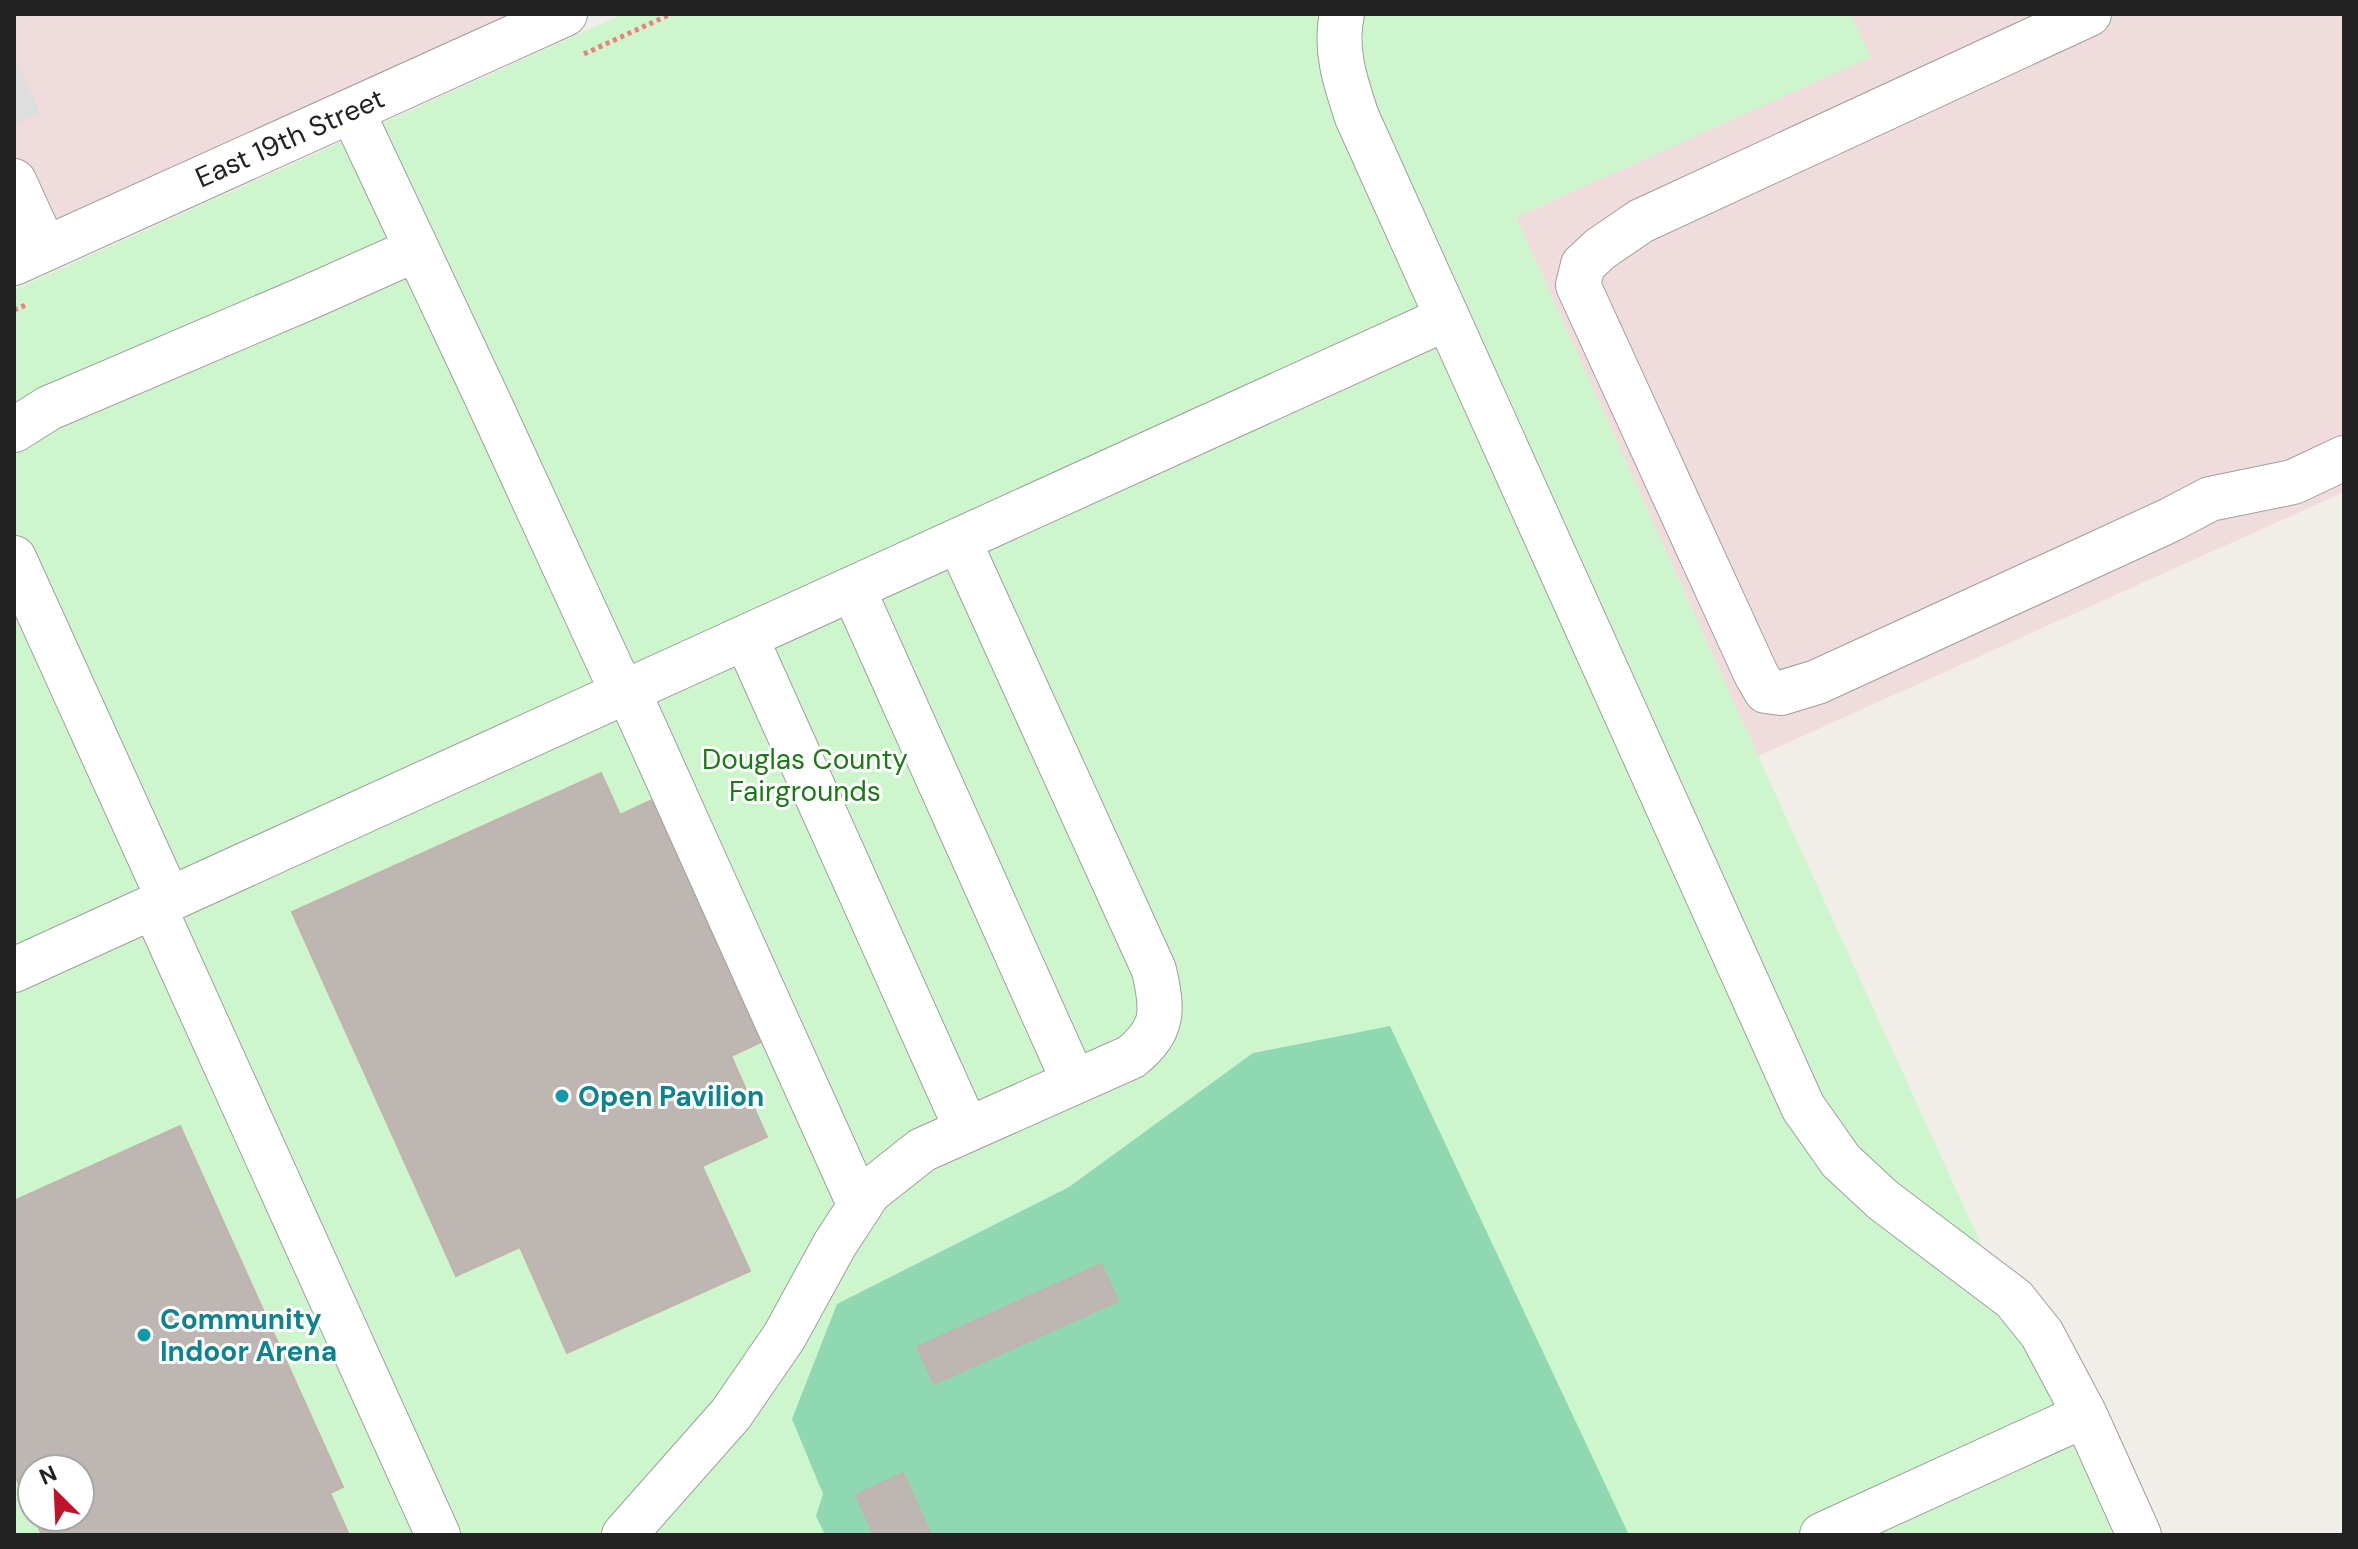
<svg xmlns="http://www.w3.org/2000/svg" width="2358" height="1549" font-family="'DM Sans',sans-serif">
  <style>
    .commercial { fill: #f0dbdd }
    .park { fill: #cef6cc; fill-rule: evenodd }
    .pitch { fill: #8fd8b2 }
    .parking { fill: #dedede }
    .building { fill: #beb6b2; stroke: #c2b3ad; stroke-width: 2 }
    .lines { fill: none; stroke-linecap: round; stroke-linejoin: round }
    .minor-casing { stroke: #9f9f9f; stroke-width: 46 }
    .path { stroke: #ef7d81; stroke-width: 5; stroke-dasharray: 4 4; stroke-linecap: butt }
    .minor { stroke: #fff; stroke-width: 44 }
    .culture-dot { fill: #0f9aa8; stroke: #fff; stroke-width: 3 }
    .labels { text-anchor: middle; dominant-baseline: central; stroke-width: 6; stroke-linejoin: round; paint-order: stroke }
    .street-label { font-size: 28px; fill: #222; stroke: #fff }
    .park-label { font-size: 28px; fill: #1c7a16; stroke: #fff }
    .culture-label { font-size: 28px; font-weight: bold; fill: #0d838f; stroke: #fff; text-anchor: start }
  </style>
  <rect width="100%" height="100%" fill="#f1ede9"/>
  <path class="commercial" d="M14,14h498l-498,225z
    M1851,14h493v478l-586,264 -242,-539 354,-160z"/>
  <path class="park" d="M623,14h1228l20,43 -355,160 242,539 356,779h-2100v-1245zM32,1469h48v48h-48z"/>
  <path class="pitch" d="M1390,1026l239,509h-804l-9,-19 7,-22 -31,-75 45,-115 232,-117 184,-134z"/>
  <path class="parking" d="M14,56l26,57 -26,12z"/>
  <path class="building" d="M601,773l19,42 32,-15 109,242 -30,14 36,81 -65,29 48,105 -183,82 -47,-106 -64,29 -164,-364z
    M180,1126l163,361 -13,6 19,42h-307l-8,-18h46v-48h-48v45l-18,-41v-272z
    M1101,1264l17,37 -184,83 -17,-37z
    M903,1473l28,62h-57l-18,-40z"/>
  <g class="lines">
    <defs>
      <path id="minor" d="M1342,14c-8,36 4,70 15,103l446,990 38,54 42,39 131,99 28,35 43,81 54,120
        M2089,14l-448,207 -41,28 -17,16 -5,20 178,389 10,17 15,2 36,-11 353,-162 40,-21 83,-17 51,-24
        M352,111l134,285 137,298
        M14,181l31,68
        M14,263l551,-249
        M14,430l35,-22 258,-110 110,-49
        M14,558l155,342
        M853,589l221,493
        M746,638l221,492
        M628,691l232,515
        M154,907l284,628
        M14,970l1433,-652
        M624,1535l107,-121 53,-77 51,-93 34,-52 53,-42 209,-93c34,-27 32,-47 23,-87l-195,-429
        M1822,1535l263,-120"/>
    </defs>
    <use href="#minor" class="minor-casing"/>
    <path class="path" d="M584,54l87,-40
      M14,310l14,-6"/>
    <use href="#minor" class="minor"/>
  </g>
  <g class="culture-dot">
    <circle cx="562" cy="1096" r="8"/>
    <circle cx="144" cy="1335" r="8"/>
  </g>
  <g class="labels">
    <g class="street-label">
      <text transform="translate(290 138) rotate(-24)">East 19th Street</text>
    </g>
    <g class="park-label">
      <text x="805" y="759">Douglas County<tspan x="805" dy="32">Fairgrounds</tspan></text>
    </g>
    <g class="culture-label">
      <text x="578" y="1096">Open Pavilion</text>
      <text x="160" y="1319">Community<tspan x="160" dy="32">Indoor Arena</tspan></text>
    </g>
  </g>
  <rect width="2358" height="1549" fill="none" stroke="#222222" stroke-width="32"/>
  <g transform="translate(56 1493) rotate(336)"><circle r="38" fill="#ffffff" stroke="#a7a7a7" stroke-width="2"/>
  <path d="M0-6L14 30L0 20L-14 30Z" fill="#c2122b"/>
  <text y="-12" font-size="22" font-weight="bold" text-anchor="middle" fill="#222222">N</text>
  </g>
</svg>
